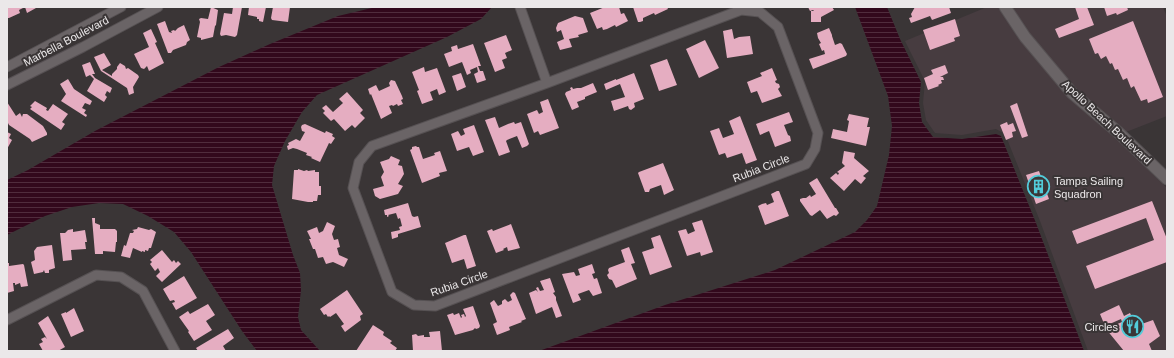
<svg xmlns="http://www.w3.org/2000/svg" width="1174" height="358" font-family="Arial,sans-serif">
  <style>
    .built { fill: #473c40 }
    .water { fill: url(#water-rules) }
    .building { fill: #e5adc1 }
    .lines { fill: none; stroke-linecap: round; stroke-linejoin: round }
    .minor-casing { stroke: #565153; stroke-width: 11 }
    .secondary-casing { stroke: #565153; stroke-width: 13 }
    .minor { stroke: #6a6466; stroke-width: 9 }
    .secondary { stroke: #6a6466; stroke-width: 11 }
    .labels { text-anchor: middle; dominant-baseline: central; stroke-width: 4; stroke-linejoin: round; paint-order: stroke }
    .street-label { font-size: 11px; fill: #ebe8e9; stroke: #3a3536 }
    .poi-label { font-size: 11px; fill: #ebe8e9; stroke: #3a3536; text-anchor: start }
  </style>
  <defs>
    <pattern id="water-rules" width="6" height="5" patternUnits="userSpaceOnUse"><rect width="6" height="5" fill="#32081c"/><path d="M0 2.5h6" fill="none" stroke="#502c3d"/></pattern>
  </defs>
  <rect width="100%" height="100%" fill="#3a3536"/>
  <path class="built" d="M987,7h11l23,34 47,55 47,41 52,51v163h-79l-48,-130 -35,-87 -9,-5 -34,6 -27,-2 -9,-13 -3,-17 2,-22 -20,-40z
    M1011,7h152l4,10v99l-41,16 -51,-43 -47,-55z"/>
  <path class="water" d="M376,7h116l-11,12 -34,18 -130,58 -15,17 -17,29 -11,25 -2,19 21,70 7,18 1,17 -3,27 3,13 19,21h-63l-15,-20 -51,-79 -17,-20 -26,-16 -25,-12 -24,-1 -27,4 -27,9 -38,19v-55l21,-10 67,-39 124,-64 51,-23 68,-28z
    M855,7h32l13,32 21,43 -2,21 3,19 11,15 29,2 34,-5 5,2 35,87 48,128h-545l126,-46 110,-35 80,-38 12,-12 10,-14 12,-51 3,-29 -4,-30z"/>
  <path class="building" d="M7,7h28l1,1 -9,5 -2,-6 -6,3 1,3 -11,5h-2z
    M211,7l7,3 -2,15 -1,1 -2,11 -12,3v-2l-4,-1 3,-15 -1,-3 2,-1 7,1z
    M233,7h9l-5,28 -2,2 -9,-2 -5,1 -1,-2 4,-21 8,1z
    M249,7h17l-3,15 -4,-1v-2h-2v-2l-9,-2z
    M273,7h17l-2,15 -16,-2 -1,-2z
    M605,7h14l2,7 3,-1 4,8 -12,6 -1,-2 -8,4 -4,1 -1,-3 -5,2 -7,-16z
    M633,7h34l1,2 -13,6 -1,-2 -11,5v3l-3,1h-2z
    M808,7h24l2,3 -13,7v5h-10v-11h3l-1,-1 -3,1z
    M915,7h34l2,6 -19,7 -2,-4 -19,7 -2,-5 3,-1 -1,-3z
    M1075,7h12l7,18 -35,13 -4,-9 24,-10z
    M1104,7h23l1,3 -11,5 -1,-2 -9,3z
    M575,16l8,2 5,14 -10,3 1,2 -10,2 3,8 -12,3 -3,-8 7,-3 -3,-9 -4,2 -1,-4 2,-5z
    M955,19l5,17 -6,2 1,3 -25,9 -7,-20z
    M165,21l4,11 3,1 -1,-2 3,-1 1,1 3,-3 6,-3 6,15 -3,2 -1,3 -13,5 -2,3h-3l-11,-29z
    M1133,21l30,76 -15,6 -1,-4 -6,2 -7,-15 -3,2 -4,-10 -4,2 -5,-11 -3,1 -3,-7 -2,1 -4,-8 -5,3 -3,-6 -3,1 -6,-15z
    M829,28l3,7v1l3,9 5,-2 2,1 5,10 -1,2 -33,13 -4,-10 16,-5 -1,-4 -2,1 -3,-7 2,-1 -3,-5 -1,-5z
    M151,29l6,13 -2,1 9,20 -15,8 -2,-5 -3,3 -3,-1 -7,-14 15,-7 -6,-14z
    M732,29l2,10 5,-2 11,-1 3,18 -26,4 -4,-27z
    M506,35l6,15 -7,3 2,5 -5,2 3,8 -10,4 -11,-29z
    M705,40l14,28 -20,10 -13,-29z
    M473,44l8,22h-3l2,5h3l3,9 -9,3 -3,-9 4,-2 -1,-5 -7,3 1,3 -4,2 -5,-13 -13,5 -5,-13 8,-3 -1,-4 6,-2 1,4z
    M104,53l7,12 -9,5 10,6v-2l5,-5v-2l3,-4 5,3 1,3 2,-1 10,7 1,2 -6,10 1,6 -5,2 -2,-7 -26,-17 -7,-14z
    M667,59l10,26 -18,6 -9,-26z
    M90,62l5,12h-3l3,4 17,10 -2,5 -3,-2 -2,4 2,2 -3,5 -17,-11 7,-12 -4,-4 -4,2 -4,-12z
    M945,65l3,8 -8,4h3l1,3h-3l1,3 -4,2 1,1 -11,4 -4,-12 9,-4 -2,-4z
    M424,67l1,5 12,-4 9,24 -7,3 -2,-6 -7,3 3,8 -11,4 -5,-13 2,-1 -7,-18z
    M772,68l5,12 -2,1 1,2 3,1 1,3 -2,2 4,7 -20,7 -5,-12 -6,2 -4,-11 15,-6 -2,-3z
    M461,73l5,14 -9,4 -5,-15z
    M634,73l10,26 -10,4 1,4 -4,3 -2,-1 -1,-3 -14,5 -3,-10 14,-4 -5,-13 -14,6 -2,-6 12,-5v1z
    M68,79l6,10 18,12 -2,4 -5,-2 -3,5 4,2 -2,3 3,2 -1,2 -25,-16 5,-7 -6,-10z
    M391,80l4,1 7,15 1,3 -2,1 2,4 -5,2 -1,-2 -4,2 -1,-1 -3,1 3,7 -11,6 -10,-25 -1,1 -2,-6 8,-4 3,6 11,-5 -1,-3z
    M593,83l4,9 -12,5v2l-8,3 2,5 -7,3 -7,-16 1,-2 5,-2 -1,-2 2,-1 1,2 4,-1h4z
    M347,92l16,18 -3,3 5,5 -10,10 -3,-3 -7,6 -11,-12 -3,2 -8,-8 2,-2 -3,-3 4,-3 7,7 10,-9 -4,-4z
    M548,99l11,29 -19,7 -2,-4 -4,2 -7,-19 10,-4 2,4 4,-2 -3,-10z
    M35,101l12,7 -1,2 2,1 5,-7 15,10 -6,8 3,2 -4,6 -31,-21 2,-2 -2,-1z
    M7,102l9,14 4,-3 2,4 1,-3h4l16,12 4,7v2l-15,7 -2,-3 -21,-14 -2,-4z
    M1017,103l11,33 -6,2 -12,-32z
    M789,112l4,10 -9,3 4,10 2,1 1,5 -16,6 -6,-16 -9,4 -4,-11z
    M849,114l20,4 -2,9h3l-4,19 -35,-8 2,-9 14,3 2,-11 -2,-1z
    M740,116l17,44 -11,4 -4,-11 -15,5 -2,-5 -6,2 -9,-24 9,-3 4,10 11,-4 -5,-13z
    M495,117l4,11 9,-4 6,-2 1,2 6,-2 8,22 -2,2 -5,2 -5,-12 -10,4 -1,1 4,11 -11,4 -14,-36z
    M1007,122l1,3 5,-2 3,8 -4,1 1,5 -7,3 -6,-15z
    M305,124l20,9 1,-2 7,3 -1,2 3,2 -4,6 -2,-1 -9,19 -9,-4 1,-1 -6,-2 1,-2 -10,-4 -4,-1 -5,2 -1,-4 2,-1 -1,-2 8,-4 4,2 5,-9 -3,-1 -1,-4 1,-2z
    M474,125l10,27 -11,4 -4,-9 -12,4 -6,-17 7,-3 3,5 4,-2 -2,-5z
    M7,132l4,2 -2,4 3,2 -5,9z
    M416,146l1,1h2l4,12 12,-4 -1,-2 6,-2 7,20 -8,2 1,3 -18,7 -12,-33 2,-1v-2z
    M844,151l11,2 -1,5 15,13 -6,5 3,2 -5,6 -6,-5 -11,12 -14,-13 6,-5 2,2 1,-2 -2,-1 8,-6 -3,-3z
    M391,156l9,4 -2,5 4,1 2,8 -6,10 5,2 -5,8 -18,5 -5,-3 -2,-7 11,-3 -3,-9 3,-5 -4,-10 9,-3z
    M663,163l11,27 -10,5 -3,-10 -11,4 -1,3h-4l-7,-19 1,-1z
    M298,169l6,2 3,-1 1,1 7,-1v2h4v14h2v9h-3l-1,6h-4v1h-5l-16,-3 2,-29h4z
    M1039,171l10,28 -13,5 -10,-29z
    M817,178l18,30h1l3,5 -3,3 -2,-1 -7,4 -7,-9 -8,6 -2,-1 -10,-14v-2l3,-1h3l4,-3 1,2 5,-3 -7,-11z
    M777,191h2l10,25 -24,9 -7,-19 4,-2 4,-1 1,2 7,-3 -3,-8z
    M1152,201l15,38v23l-72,27 -9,-23 68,-26 -8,-22 -69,26 -5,-13z
    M408,203l4,13 2,1 4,-1 3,11 -23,7v3l-6,2 -1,-7 9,-2 -1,-3 3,-1 -2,-8 -2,1 -2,-6 -8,2 1,1 -2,1v-2h-2l-1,-5z
    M92,218h3v5l5,2v4h15l2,2v11h-1l-1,10 -12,-1v3h-8z
    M702,220l11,32 -12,4 -1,-4 -13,4 -9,-25 8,-2 2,5 7,-3 -3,-8z
    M327,222l8,4 -3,8 2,6 4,-1 2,8 -3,1 2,7 9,4 -4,8 -11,-5 -7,2 -3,-7 -5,1 -3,-9h-2l-4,-10h2l-4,-8 10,-4 2,6 4,-2z
    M511,224l9,24 -12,3 -1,-4 -4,2 1,1 -8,3 -9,-22 5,-2 1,2z
    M138,227l11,3 2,-1 5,3 -5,16h-2l-1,3 -3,-1v2l-3,-1v1l-9,-4 -3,10 -9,-2 3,-11 2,1 4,-13h3l1,-2 -2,-1 5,-1z
    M73,229v3l12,-2 2,12h-2l1,7 -15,1 1,10 -9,1 -3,-28h5l3,-3z
    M464,235h2l10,31 -9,3 -3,-10 -12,4 -7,-20z
    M660,235l12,32 -22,8 -8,-23 12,-4 -3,-10z
    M52,245l3,23 -6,2v3h-4l-1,-3 -1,2 -9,2 -3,-12 4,-2 -1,-9 3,-4z
    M629,247l6,16 -4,1 6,15 -21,9 -4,-8 -3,-1 -2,-4 2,-2 -1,-3 1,-2 16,-6 -4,-12z
    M162,250l10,12 2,-2 2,3 2,-2 3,3 -19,18 -6,-6 4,-4 -2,-4 -3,3 -5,-7 2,-2 -2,-2z
    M7,263h2v3l14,-2 1,1 4,21 -7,1 -1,-4 -5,2v-2h-2l1,8 -7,2z
    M592,264l3,9 -3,1 2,5 3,-1 5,15 -9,3 -4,-6 -11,4 3,6 -8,3 -11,-29 12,-2 2,4 4,-1 -2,-6z
    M184,276l13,22 -21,12 -4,-7 3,-1 -1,-2 -4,1 -7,-12z
    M550,278l5,14 -2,1 3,4v3l6,16 -6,2 -4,-11 -16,7 -7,-21 7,-3 2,2 -2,-4 2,-1 2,4 4,-1 -4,-9z
    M347,290l16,24 -3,2 1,4 -16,12 -4,-6 3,-2 -8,-11 -6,4 -1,-1 -1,1 -2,-3 -2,1 -4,-6z
    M513,292l2,1 11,26 -5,2 1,1 -13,5 1,3 -13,5 -4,-11 4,-2 -7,-19 4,-3 4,6 4,-2v-3l3,-2 3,3 4,-2 -2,-5z
    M208,304l7,11 -9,6 6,9 -18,11 -6,-9 1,-1 -10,-14 9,-6 2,3z
    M1119,305l5,11 6,-3 6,13 17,-6 7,16 -11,8 3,7h-28l-18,-22 16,-7 -1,-3 -16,7 -5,-12z
    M473,306l7,20 -1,2 -3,1 -1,-1 -2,2 -18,5 -8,-20 6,-2 1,2 5,-2 2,5 1,-1 -1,-2 3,-1 1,3 1,-1 -3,-7z
    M74,308l10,23 -13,6 -10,-23 5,-2v1z
    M48,316l17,31 -7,4h-15l-4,-7 4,-2 -2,-3 4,-2 2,2 -9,-16z
    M373,325l11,7 -1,3 9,6 -2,2 7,5 -2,3h-39z
    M228,329l6,9 -11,8 3,5h-28l-2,-3z
    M440,331l2,20h-29l-1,-16 4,-1 2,2 6,-1v2h6l-1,-5z"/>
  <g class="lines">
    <defs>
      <path id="minor" d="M520,7l27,76
        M741,10l19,2 18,15 40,106 -3,16 -9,15 -371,142 -21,-1 -22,-13 -39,-104 6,-26 13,-16 175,-63z
        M7,67l114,-60
        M7,85l76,-38 75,-40
        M7,320l89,-45 25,2 22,14 32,60"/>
      <path id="secondary" d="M1005,7l20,30 47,56 47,40 48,46"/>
    </defs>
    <use href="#minor" class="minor-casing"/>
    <use href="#secondary" class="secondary-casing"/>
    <use href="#minor" class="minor"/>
    <use href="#secondary" class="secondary"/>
  </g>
  <defs>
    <symbol id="building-ring" viewBox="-11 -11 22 22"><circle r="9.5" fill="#3a3536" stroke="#52cbd9" stroke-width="1.5"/><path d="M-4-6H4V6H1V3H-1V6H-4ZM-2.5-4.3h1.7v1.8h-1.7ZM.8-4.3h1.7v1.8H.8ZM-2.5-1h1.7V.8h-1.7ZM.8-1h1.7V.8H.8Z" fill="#52cbd9"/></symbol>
    <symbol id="restaurant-ring" viewBox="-11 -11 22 22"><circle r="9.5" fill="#3a3536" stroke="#52cbd9" stroke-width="1.5"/><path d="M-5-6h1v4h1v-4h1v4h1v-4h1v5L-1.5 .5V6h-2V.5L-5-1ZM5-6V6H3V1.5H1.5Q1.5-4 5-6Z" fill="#52cbd9"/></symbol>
  </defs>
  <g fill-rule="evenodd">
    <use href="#building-ring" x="1026" y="174" width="25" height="25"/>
    <use href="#restaurant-ring" x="1120" y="314" width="25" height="25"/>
  </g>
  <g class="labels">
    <g class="street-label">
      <text transform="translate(66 41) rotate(-28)">Marbella Boulevard</text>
      <text transform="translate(1107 122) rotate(43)">Apollo Beach Boulevard</text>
      <text transform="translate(761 168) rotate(-21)">Rubia Circle</text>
      <text transform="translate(459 283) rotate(-19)">Rubia Circle</text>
    </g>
    <g class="poi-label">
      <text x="1054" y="181">Tampa Sailing<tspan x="1054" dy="13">Squadron</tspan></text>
      <text x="1118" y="327" text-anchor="end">Circles</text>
    </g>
  </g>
  <rect width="1174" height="358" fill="none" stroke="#ebe8e9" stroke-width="16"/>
</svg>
